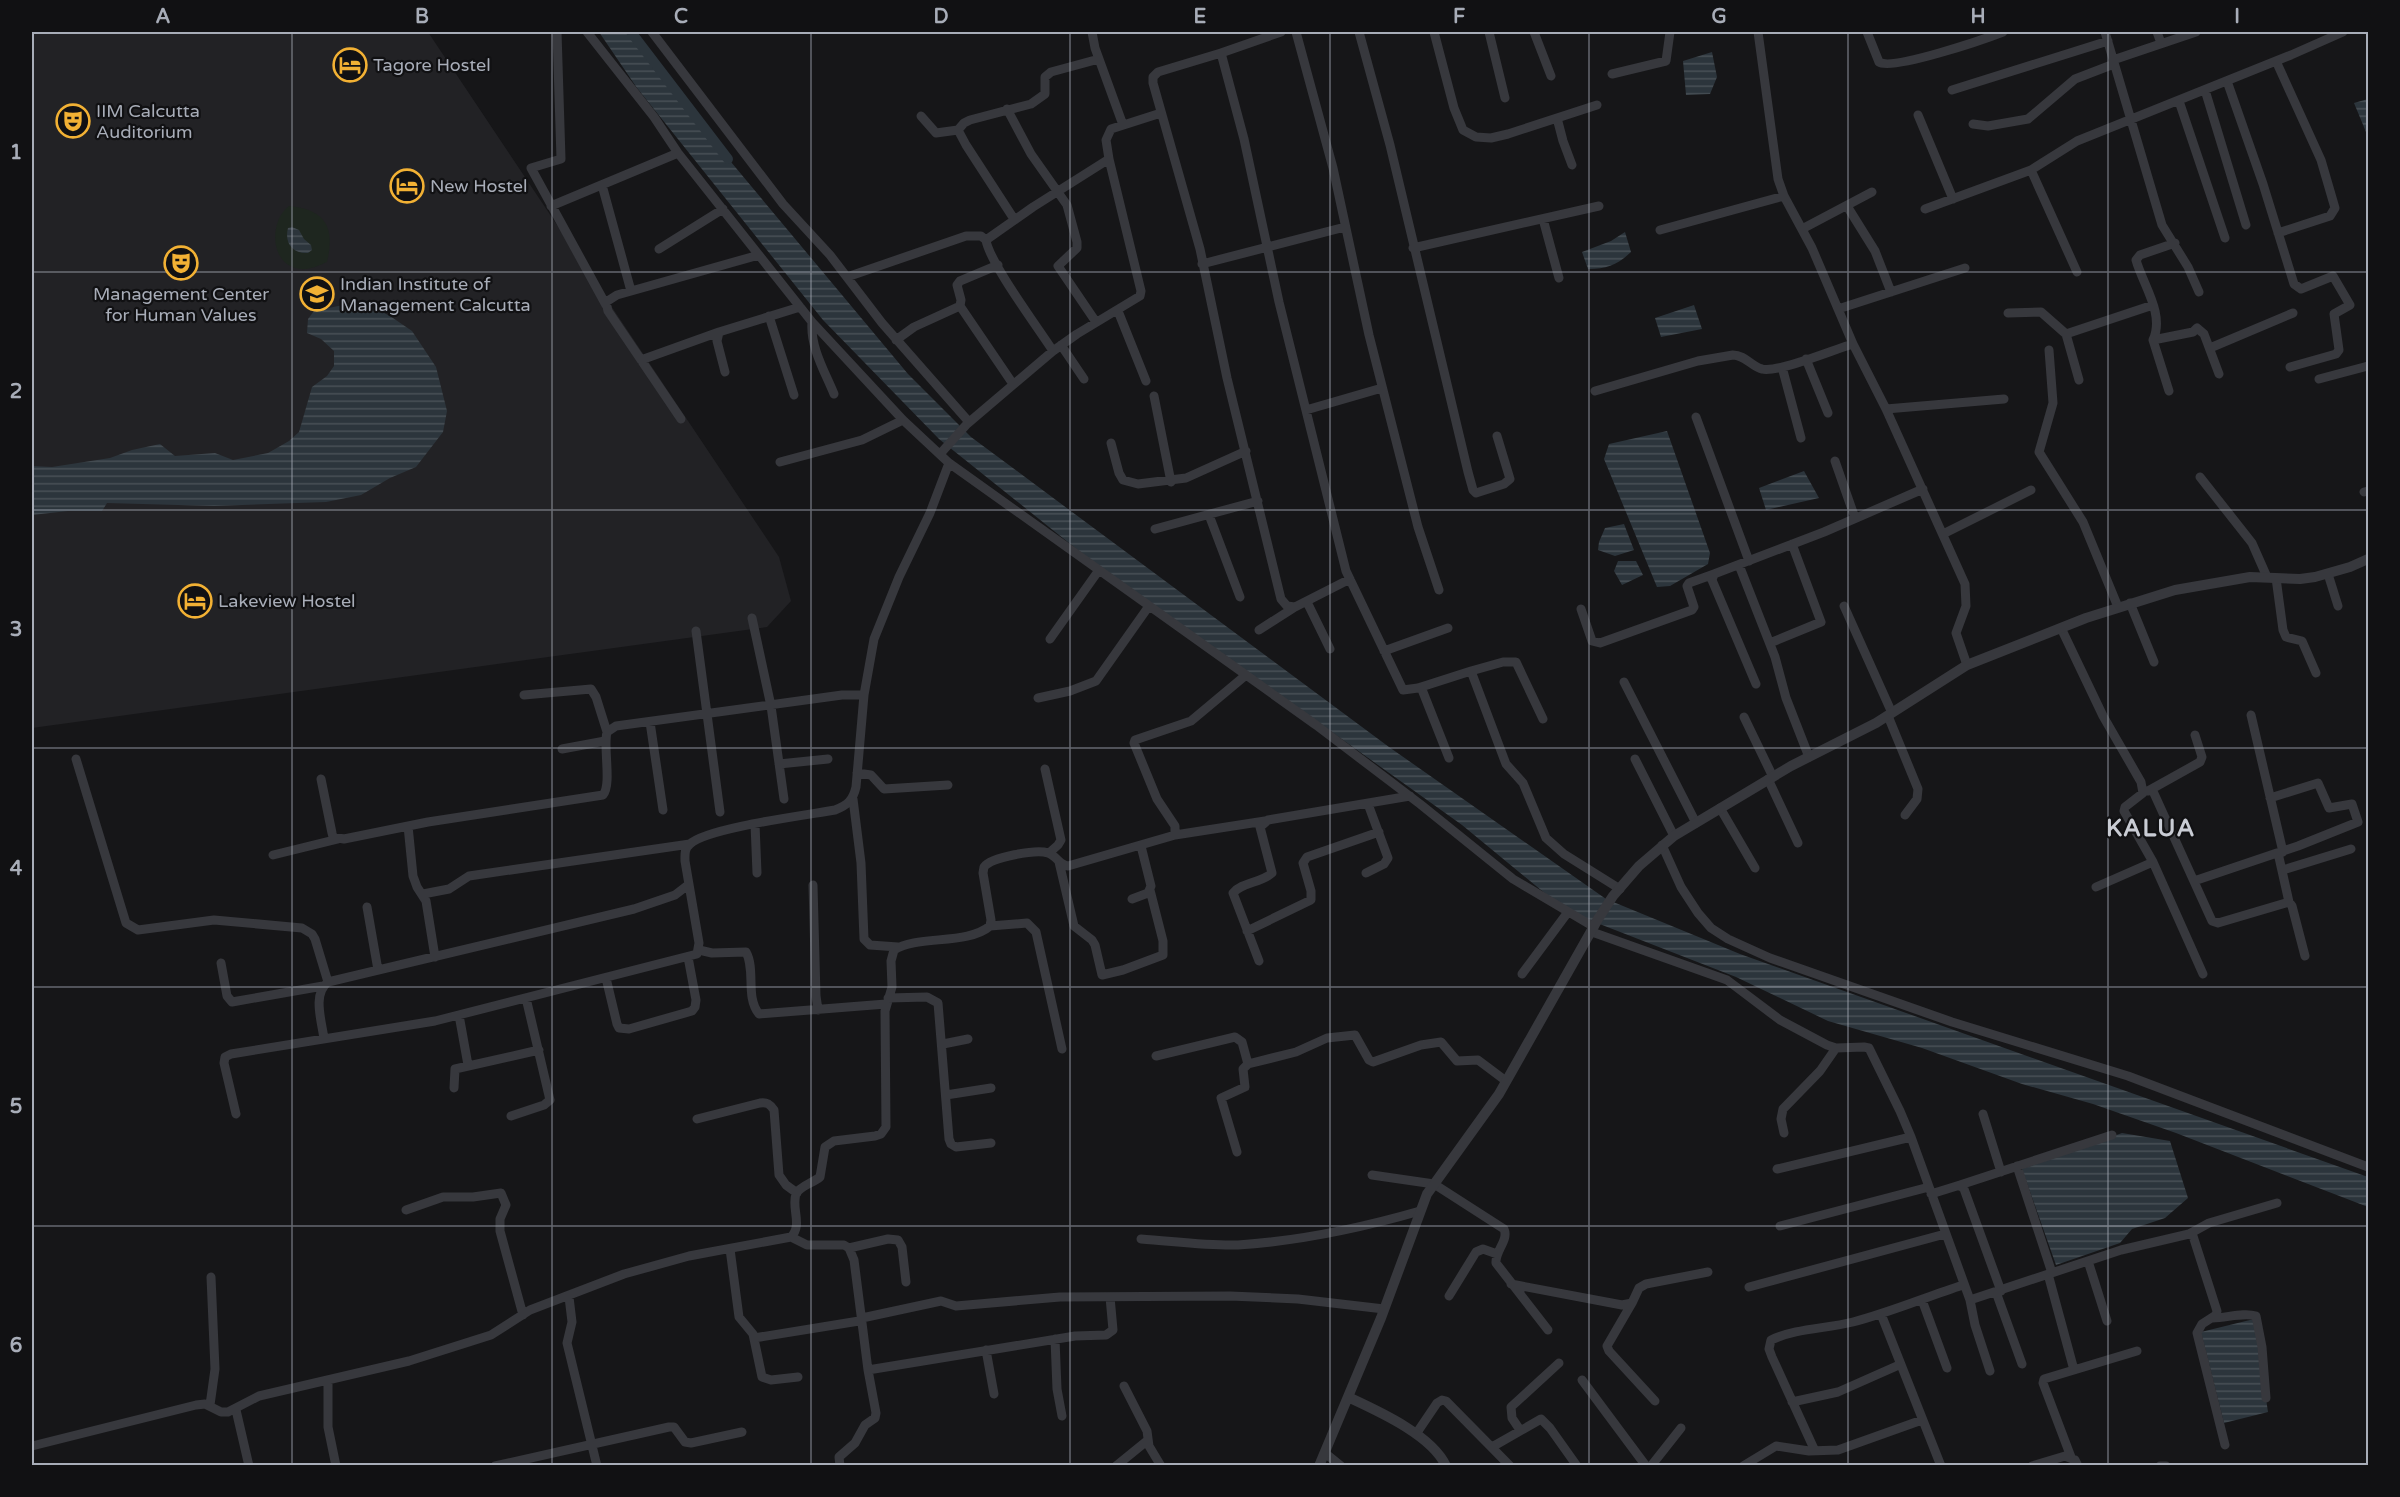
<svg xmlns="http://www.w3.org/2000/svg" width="2400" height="1497" font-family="'Varela Round',sans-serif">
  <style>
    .built { fill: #222225 }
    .green { fill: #1e261f }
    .water { fill: url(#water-rules) }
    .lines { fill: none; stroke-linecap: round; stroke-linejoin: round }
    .canal { stroke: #2c353c; stroke-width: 10 }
    .minor { stroke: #37383d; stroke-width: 9 }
    .tertiary { stroke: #37383d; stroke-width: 10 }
    .grid { fill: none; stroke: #a8adb8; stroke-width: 1.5; stroke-opacity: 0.55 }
    .labels { text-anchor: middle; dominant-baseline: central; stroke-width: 4.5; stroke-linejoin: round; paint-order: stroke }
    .poi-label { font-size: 18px; fill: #a8adb8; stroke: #111113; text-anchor: start }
    .district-label { font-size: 24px; font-weight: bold; letter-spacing: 1.5px; fill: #c9ccd4; stroke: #111113 }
    .neatline { fill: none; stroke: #a8adb8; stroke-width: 2 }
    .grid-label { font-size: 20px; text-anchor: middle; font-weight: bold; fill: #a8adb8 }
  </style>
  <defs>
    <pattern id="water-rules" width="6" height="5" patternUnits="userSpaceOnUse" patternTransform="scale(1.5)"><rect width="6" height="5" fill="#2c353c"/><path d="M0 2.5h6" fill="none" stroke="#485056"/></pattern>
  </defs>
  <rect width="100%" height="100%" fill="#161618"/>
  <path class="built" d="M32,32h396l351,525 12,44 -24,26 -735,101z"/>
  <path class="green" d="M289,206c37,4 46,21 38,56 -9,4 -18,8 -27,7 -31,-4 -31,-48 -11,-63z"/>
  <path class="water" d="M599,32h27l39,51 243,291 63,63 418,310 217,152 134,55 628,223v30l-192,-74 -83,-29 -71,-20 -100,-36 -94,-27 -92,-44 -157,-61 -32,-21 -85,-70 -378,-270 -145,-116 -116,-119 -186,-232z
    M1712,52l5,25 -7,17 -24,1 -3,-34z
    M2368,99v32l-2,1 -12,-29z
    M292,227l7,3 5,9 7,6 1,5 -4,3c-15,1 -24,-10 -20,-25z
    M1625,232l6,20c-14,13 -24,17 -43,17l-6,-17 29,-11z
    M353,303l13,1 24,12 22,15 24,36 11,44 -4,21 -27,35 -26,11 -29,17 -35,7 -112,4 -107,-3 -5,8h-34l-36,4v-49l20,1 58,-9 22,-8 28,-6 15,12 40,-3 18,7 35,-7 21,-12 10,-9 13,-45 15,-11 7,-10v-15l-13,-12 -14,-6 1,-14 6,-8z
    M1694,305l8,24 -41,8 -6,-19z
    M1667,431l43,122 -2,11 -38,22 -13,1 -53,-128 5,-15z
    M1804,471l15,27 -53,12 -7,-22z
    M1624,524l10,26 -19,6 -17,-6 1,-8 6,-14z
    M1618,561h18l7,14 -21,10 -8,-14z
    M2122,1133l48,8 18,57 -23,20 -33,11 -12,14 -64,22 -34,-96z
    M2254,1319l14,93 -44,11 -23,-91z"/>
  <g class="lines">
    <path class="canal" d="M631,32l97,127"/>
    <path class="minor" d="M557,32l4,127 -30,9 75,137
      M587,32l67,85 24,36 134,169 91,98 46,43 367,262 104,79 93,75 81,48
      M652,32l131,172 47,51 52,68 87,99
      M1092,32l3,16 28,77
      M1281,32l-60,21 23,86 35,163 67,269 57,119 15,-2 53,-17 35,93 17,19 23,55 18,16 56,35
      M1296,32l37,136 36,167 49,192 21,63
      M1359,32l31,113 78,327 5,18 3,3 28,-9 6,-5 -13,-43
      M1434,32l20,76 9,22 13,7 15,1 17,-4 89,-29
      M1489,32l16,66
      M1534,32l17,44
      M1758,32l20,147 6,17 28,52 41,96 33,65 79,175 1,22 -10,27 11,32
      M1867,32l12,30c13,9 106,-23 124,-30
      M2105,32l57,193 26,42 11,25
      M2157,32l4,11
      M1221,53l-63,19 -5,5v6l47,166 27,129 54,221 6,7 8,1 55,-28
      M2113,60l83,-28
      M2276,61l45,99 14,48 -5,8 -52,17
      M1612,74l54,-13 4,-29
      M2227,81l36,103 31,100 7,5 32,-13 17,29 -16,9 5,36 -3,4 -46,13
      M1952,90l156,-49
      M2205,90l41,135
      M2179,101l46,137
      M1007,109l24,45 36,51 10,37v6l-19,18 38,56
      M1918,115l35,84
      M921,116l15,17 22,-3
      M1557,118l6,23 9,24
      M1973,124l15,2 40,-7 47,-40 39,-15
      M2031,170l46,102
      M602,185l29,106
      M551,206l127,-53
      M1847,206l28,45 16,41
      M1925,209l106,-39 46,-29 214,-86 52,-23
      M1014,219l-48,-74 -8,-15 6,-7 6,-3 61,-16 14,-10v-17l6,-5 48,-13
      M1543,219l16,59
      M1802,229l70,-37
      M1660,230l124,-34
      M1413,248l186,-42
      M659,249l64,-40
      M1202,264l143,-37
      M847,277l119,-41h15l5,4
      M960,306l53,78
      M1838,309l127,-41
      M1118,311l28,70
      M2008,313l33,-1 25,22
      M769,316l25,79
      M812,322c-2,25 13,50 22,72
      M896,340l18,-13 46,-21 1,-6 -4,-15 3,-4 38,-16
      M2153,340l40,-8 4,-4 7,6 15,40
      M1061,345l23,34
      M2210,348l83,-35
      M2049,350l4,53 -14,49 44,70 35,85
      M1053,351c-14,-22 -64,-89 -67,-111l47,-33 76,-48 -3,-19 5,-11 50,-16
      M1806,359l22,54
      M641,360l78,-28
      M1782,367l19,71
      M725,372l-8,-31 2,-9 81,-25
      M2319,379l49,-13
      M2079,380l-13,-46 87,-29
      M1595,391l103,-30 35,-6c12,0 19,12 29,14 16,4 73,-20 91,-25
      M2169,391l-16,-51c12,-26 -10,-55 -17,-80l4,-5 35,-12
      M1154,396l17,86
      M1886,409l118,-10
      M1306,410l76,-22
      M1696,417l53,144
      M681,419l-73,-108 -2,-9 11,-7 142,-40
      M1111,443l8,30 4,7 15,4 48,-6 60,-27
      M940,454l27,-30 86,-73 24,-17 63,-38 1,-5 -32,-132
      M1835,461l20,57
      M780,462l82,-22 41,-20
      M2200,477l52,66 15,34
      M2364,492l4,-1
      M1209,515l31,82
      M1155,529l103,-28
      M1943,534l88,-44
      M1739,565l36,92 11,41 23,59
      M2328,574l10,32
      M2276,578l7,52 3,7 16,4 14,32
      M1307,602l23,47
      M2130,603l24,59
      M1844,606l48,107
      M1581,609l11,32 8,2 92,-33 2,-3 -7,-21 2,-3 25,-9
      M752,618l19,88 13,93
      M2061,628l42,88 38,66 2,11 -18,14 -1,4 29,51 50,112
      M1259,630l36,-23
      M696,631l24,181
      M1050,639l49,-69
      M1770,643l51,-21 -29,-78
      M1384,651l64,-23
      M1471,671l32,-9h13l27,57
      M1624,682l72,141
      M1756,684l-44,-104 2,-6 110,-42 99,-43
      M1421,687l28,71
      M524,695l67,-6 5,8 11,35
      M1038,698l32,-7 26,-10 53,-75
      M2251,715l32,137
      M1888,716l30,73 -1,10 -12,16
      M1744,717l29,60
      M650,722l13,88
      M562,749l43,-8
      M76,759l50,164 12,7 76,-10 88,8 10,6 3,5 13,43
      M1635,759l39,77
      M779,764l49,-5
      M1045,769l16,71 -3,5 -9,8
      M857,773l14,2 13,14 64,-4
      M321,779l11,54 1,4 11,2 84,-17 175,-27c9,-11 0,-47 4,-63l9,-6 226,-31h22
      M1768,779l30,64
      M2152,789l60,132 6,2 71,-21 3,4 13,50
      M2148,791l52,-29 2,-5 -7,-22
      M853,799l8,64 3,76 6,6 28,2
      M1720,808l35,60
      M755,824l2,49
      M408,826l5,50 4,11 9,14 9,56
      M1175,835l90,-14
      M1662,845l19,42 17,26 13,15 17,11 42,19 182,64 176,54 240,91
      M2278,853l11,49
      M273,855l65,-16
      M1059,862l15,64 18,14 3,5 7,30 21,-5 40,-15v-14l-13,-51
      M2283,870l68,-21
      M1366,873l18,-9 4,-6 -20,-54
      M2194,881l104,-35 60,-24 -6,-18 -23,4 -11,-25 -48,15
      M813,885l3,111 2,14
      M2096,887l57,-25
      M423,894l26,-5 20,-13 221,-32
      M1132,899l16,-6 3,-7 -10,-40
      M367,907l11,63
      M990,926l37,-3 9,9 26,117
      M1247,931l64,-31v-9l-8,-28 4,-6 72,-25
      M1592,932l135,48 53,40 47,25 9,3 28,-1 5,1 31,63 11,26 59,163 5,25 15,46
      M699,950l13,3 34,-1c10,18 -1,45 13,62l127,-10
      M1259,961l-26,-68c9,-11 28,-10 39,-20l-12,-46 8,-7 142,-24
      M221,963l6,33 5,6 91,-16
      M1522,974l46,-62
      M606,978l11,46 2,4 10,1 63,-18 3,-4 1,-7 -8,-43
      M888,998l39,-1 11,6 11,136 2,5 5,3 35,-4
      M459,1015l9,50
      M324,1039c-2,-17 -12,-45 4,-57l306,-73 41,-14 13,-10
      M943,1044l25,-5
      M1156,1056l79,-19 7,5 6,22
      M454,1088l1,-19 84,-19
      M946,1095l45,-7
      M236,1114l-12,-51 1,-6 6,-3 204,-33 262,-67 2,-11 -14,-82c0,-6 -1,-12 5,-17 16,-16 117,-29 145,-34 13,-5 18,-10 21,-23l8,-92 10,-56 25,-62 31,-64 19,-50
      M1983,1114l18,58
      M511,1116l33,-11 6,-5 -24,-102
      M697,1119l63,-16c7,-1 10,1 14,7l5,65 7,10 11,8
      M1784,1133l-3,-14 2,-10 37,-38 16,-23
      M1237,1152l-16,-54 24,-11 -2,-18 5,-5 48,-12 31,-14 28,-3 14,25 4,2 48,-17 20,-3 16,19 21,-1 28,21
      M2017,1166l35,107
      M1777,1169l134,-32
      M1372,1175l62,9 70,45c5,11 -9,22 -8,34l52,67
      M1960,1185l152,-50
      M1931,1194l29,-9 4,4 37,102
      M406,1210l37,-13h30l28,-4 5,12 -6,14v12l23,84
      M1780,1226l149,-39
      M2189,1234l20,-11 68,-20
      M791,1237l16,8h37l5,3 5,12 14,110 8,43 -1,5 -10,7 -10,18 -16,14 1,9
      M1141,1239c31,2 65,7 97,6 61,-4 123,-17 182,-34
      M849,1248l39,-9 10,1 4,7 4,35
      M730,1249l9,68 14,17 9,43 9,3 27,-3
      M2088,1261l19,60
      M2048,1274l26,96
      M1511,1284l111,21 10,-2 7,-15 7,-4 62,-12
      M1749,1287l196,-53
      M1996,1292l26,72
      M1449,1296l27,-44 7,-3 14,5
      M569,1297l3,25 -5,21 30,123
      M1922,1300l25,68
      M1970,1300l151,-50 68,-16 4,2 24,75 -1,4 -14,9 -5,9 28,112
      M1632,1303l-25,43 2,5 46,50
      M1881,1314l60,152
      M2213,1318c13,0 31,-6 43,-2l6,31 4,51
      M754,1338l105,-17 3,-3 79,-17 15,5 104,-9 170,-1 68,3 86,10
      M1055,1339l2,50 5,27
      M986,1350l8,44
      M868,1370l207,-34 31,-1 7,-5 -3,-33
      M328,1380v47l8,39
      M1582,1380l64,86
      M1124,1386l23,45 2,15 12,20
      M1792,1402l46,-10 61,-27
      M210,1405l5,-36 -4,-92
      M236,1410l13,56
      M1520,1430l-8,-12 -1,-11 48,-44
      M1416,1434l21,-31 5,-3 4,1 64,65
      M32,1446l164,-41 9,-1 16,8h7l31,-16 150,-35 82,-26 39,-25 94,-36 65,-18 102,-19c12,-12 0,-29 5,-43 4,-8 17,-11 24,-17l5,-30 9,-6 41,-5 6,-2 5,-7 -1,-116 7,-24 -1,-26 3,-11c23,-15 74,-5 96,-24l1,-6 -8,-47 1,-6c7,-10 53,-18 64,-14 9,3 11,12 20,13l107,-31v-9l-18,-27 -23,-56 1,-3 56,-19 55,-46
      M1492,1447l49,-28 9,9 27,38
      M1815,1451l-43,-94 -3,-8 2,-9c26,-12 54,-11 82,-18 38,-10 73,-25 110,-37
      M1325,1453l16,13
      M2071,1457l-28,-74 1,-4 93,-28
      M495,1466l174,-39h5l11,15 6,1 51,-11
      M1116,1466l32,-26
      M1651,1466l30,-38
      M1743,1466l33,-20 33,5 29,-1 84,-30
      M2032,1466l33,-10 10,4 3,6
      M2160,1466h6"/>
    <path class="tertiary" d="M1348,1397c30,14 84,38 98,69
      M1319,1466l62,-148 46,-124 72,-100 99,-175 15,-23 26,-30 35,-30 117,-70 85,-43 91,-58 119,-47 89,-28 75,-13 50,2 15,-2 35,-10 18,-8"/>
  </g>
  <path class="grid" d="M292,32v1434M552,32v1434M811,32v1434M1070,32v1434M1330,32v1434M1589,32v1434M1848,32v1434M2108,32v1434M32,272h2336M32,510h2336M32,748h2336M32,987h2336M32,1226h2336"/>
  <defs>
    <symbol id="hotel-ring" viewBox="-11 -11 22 22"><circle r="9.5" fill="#111113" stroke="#f2b134" stroke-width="1.5"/><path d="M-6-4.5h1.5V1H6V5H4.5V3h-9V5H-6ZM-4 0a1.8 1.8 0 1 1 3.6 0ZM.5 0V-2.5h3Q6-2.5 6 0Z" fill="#f2b134"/></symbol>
    <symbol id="theatre-ring" viewBox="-11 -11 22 22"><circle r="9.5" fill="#111113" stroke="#f2b134" stroke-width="1.5"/><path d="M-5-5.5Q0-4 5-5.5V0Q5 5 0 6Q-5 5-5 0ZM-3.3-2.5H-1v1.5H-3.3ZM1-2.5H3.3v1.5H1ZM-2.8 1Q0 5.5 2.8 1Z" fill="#f2b134"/></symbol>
    <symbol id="university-ring" viewBox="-11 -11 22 22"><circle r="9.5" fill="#111113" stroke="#f2b134" stroke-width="1.5"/><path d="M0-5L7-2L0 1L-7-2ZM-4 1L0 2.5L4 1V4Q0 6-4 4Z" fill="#f2b134"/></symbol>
  </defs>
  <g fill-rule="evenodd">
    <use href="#hotel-ring" x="331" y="46" width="38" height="38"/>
    <use href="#theatre-ring" x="54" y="102" width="38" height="38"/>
    <use href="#hotel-ring" x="388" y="167" width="38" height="38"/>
    <use href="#theatre-ring" x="162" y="244" width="38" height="38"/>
    <use href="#university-ring" x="298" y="275" width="38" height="38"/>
    <use href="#hotel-ring" x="176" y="582" width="38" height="38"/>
  </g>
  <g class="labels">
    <g class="poi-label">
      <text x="373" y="65">Tagore Hostel</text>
      <text x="96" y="111">IIM Calcutta<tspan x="96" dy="21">Auditorium</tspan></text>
      <text x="430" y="186">New Hostel</text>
      <text x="340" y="284">Indian Institute of<tspan x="340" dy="21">Management Calcutta</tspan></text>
      <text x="181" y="294" text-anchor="middle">Management Center<tspan x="181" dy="21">for Human Values</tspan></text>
      <text x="218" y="601">Lakeview Hostel</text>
    </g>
    <g class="district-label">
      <text x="2151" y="828">KALUA</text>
    </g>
  </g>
  <rect width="2400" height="1497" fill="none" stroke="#111113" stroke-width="66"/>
  <rect x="33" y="33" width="2334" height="1431" class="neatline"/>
  <g class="grid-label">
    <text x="163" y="23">A</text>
    <text x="422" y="23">B</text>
    <text x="681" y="23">C</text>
    <text x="941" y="23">D</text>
    <text x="1200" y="23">E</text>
    <text x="1459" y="23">F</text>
    <text x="1719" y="23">G</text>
    <text x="1978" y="23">H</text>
    <text x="2237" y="23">I</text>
    <text x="16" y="159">1</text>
    <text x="16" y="398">2</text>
    <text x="16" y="636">3</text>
    <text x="16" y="875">4</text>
    <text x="16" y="1113">5</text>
    <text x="16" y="1352">6</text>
  </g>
</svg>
